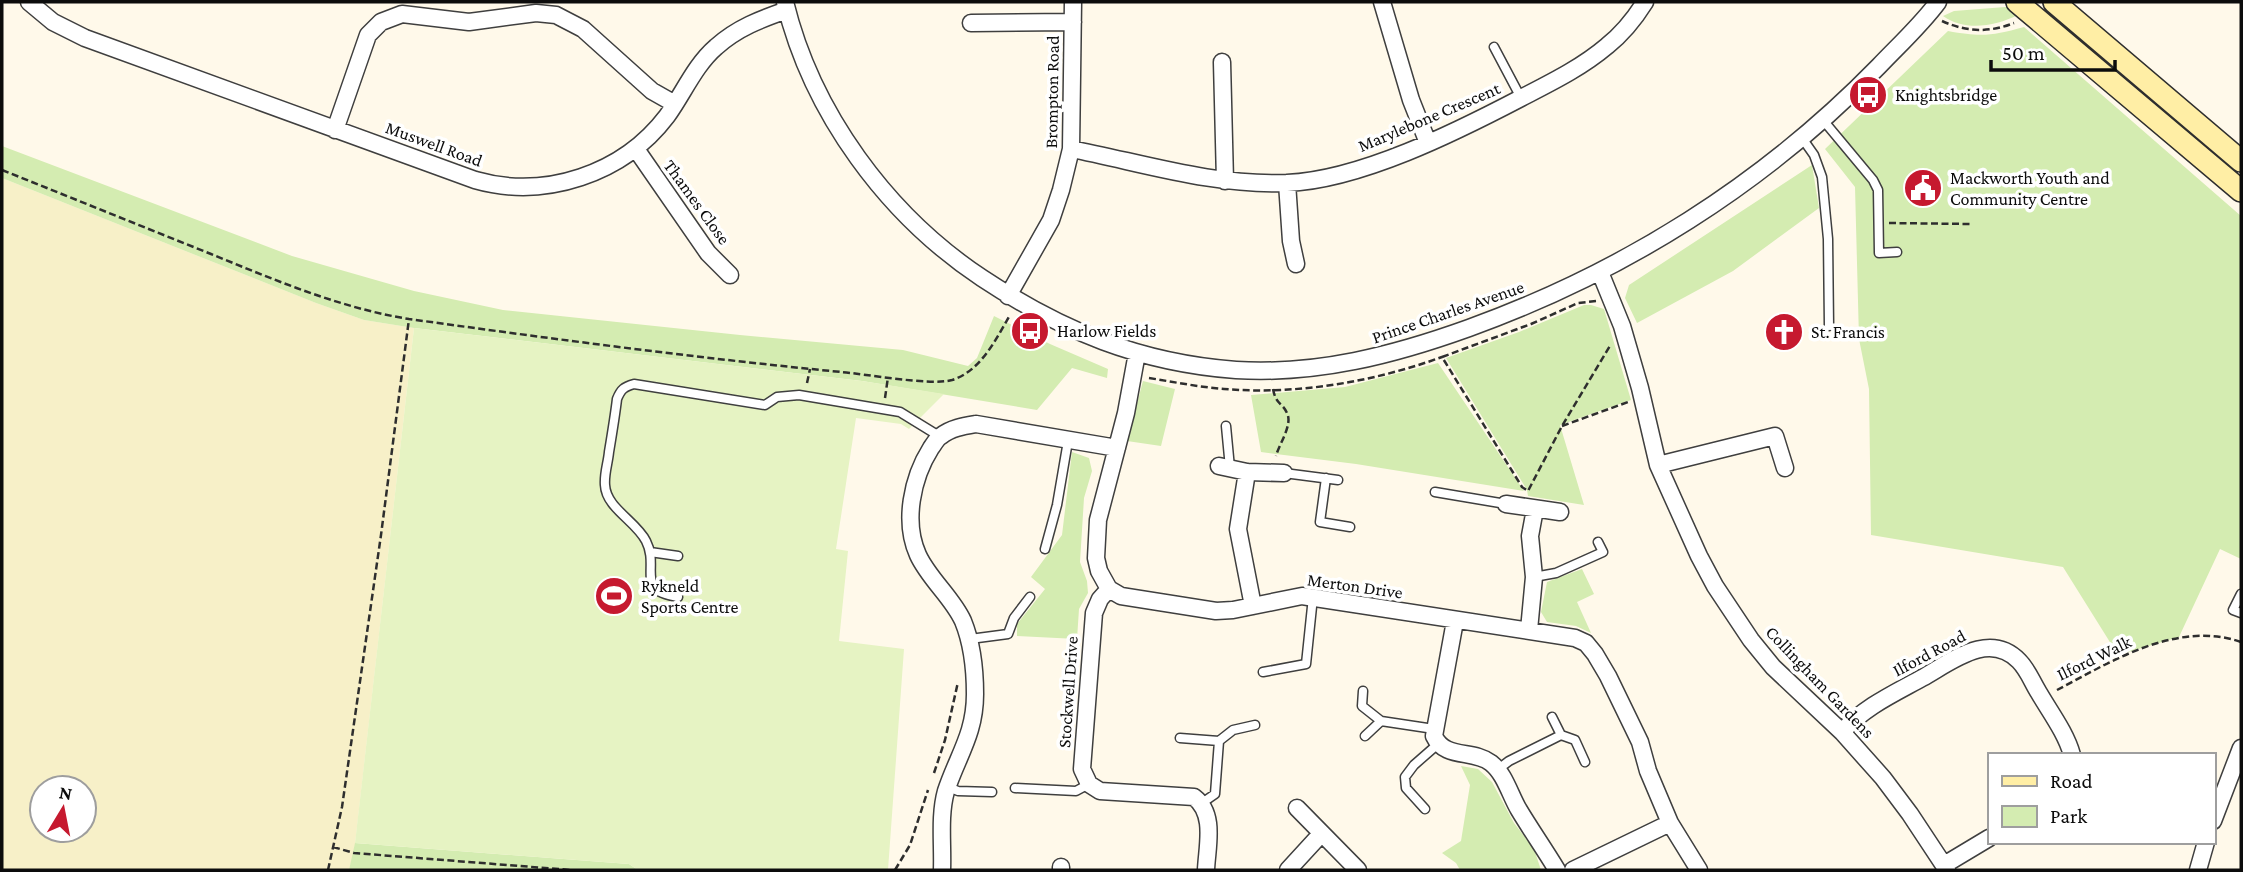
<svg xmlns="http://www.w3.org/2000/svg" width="2243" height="872" font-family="'Crimson Pro',serif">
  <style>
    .farmland { fill: #f7f0c8; fill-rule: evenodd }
    .green { fill: #d4ecb1 }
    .pitch { fill: #e6f3c3 }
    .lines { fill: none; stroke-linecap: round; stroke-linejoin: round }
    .lane-casing { stroke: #3f3f3f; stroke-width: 11 }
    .street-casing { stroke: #3f3f3f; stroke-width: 19 }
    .secondary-casing { stroke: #2e2e2e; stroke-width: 24 }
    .path { stroke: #2e2e2e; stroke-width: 2.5; stroke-dasharray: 7 3.5; stroke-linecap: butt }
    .lane { stroke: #fff; stroke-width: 8 }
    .street { stroke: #fff; stroke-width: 16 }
    .secondary { stroke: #ffeea5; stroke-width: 21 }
    .labels { text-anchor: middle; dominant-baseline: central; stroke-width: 7; stroke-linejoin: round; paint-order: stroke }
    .street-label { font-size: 18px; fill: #0c0c0c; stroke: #fff }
    .poi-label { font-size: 18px; fill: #0c0c0c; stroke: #fff; text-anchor: start }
  </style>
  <rect width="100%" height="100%" fill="#fff9ea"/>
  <path class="farmland" d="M2,178l314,125 48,17 50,8 -60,525 -5,17h-347zM42,788h42v42h-42z"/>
  <path class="green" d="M2005,7l9,1 4,7c-23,11 -52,17 -75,1l11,-5z
    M2024,27l217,189v343l-21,-10 -41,88 -61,18 -55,-88 -192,-32 -2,-146 -10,-50 -4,-152 -30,-38 123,-118c33,6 44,5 76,-4z
    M2,146l290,110 122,35 89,19 237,25 163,15 65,16 9,-8 17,-42 56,28 58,25 -1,9 -35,-10 -35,42 -175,-29 -448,-53 -50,-8 -48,-17 -314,-125z
    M1812,165l7,43 -86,63 -96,52 -12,-25 4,-13z
    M1584,305h7l13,4 27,91 -71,25 24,80 -56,-9 -1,-6 -81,-132 73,-26z
    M1438,363l86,128 -168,-27 -95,-12 -10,-57 94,-8z
    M1143,381l32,8 -14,57 -34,-5z
    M1072,452l17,6 3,13 -8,27 -4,64 7,19 1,12 -9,16 -2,30 -60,-3v-12l28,-35 -14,-12 31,-42z
    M1582,569l12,25 -17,8 14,31 -15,-7 -29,-4 -6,-10 6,-30z
    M1461,766l17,3 14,13 22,41 20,26 7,21h-81l-4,-7 -14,-10 19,-12 9,-56z
    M355,843l274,21 9,6h-289z"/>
  <path class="pitch" d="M414,328l448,53 82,13 -35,35 -8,-5 -45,-6 -20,131 12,2 -9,90 65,8 -16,221h-250l-9,-6 -274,-21z"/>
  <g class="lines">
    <defs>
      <path id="lane" d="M1494,47l27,51
        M1823,120l50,60 5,10 1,63 18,-1
        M1802,138l12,17 8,22 6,62 1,87
        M1226,426l4,42
        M1284,473l54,7
        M1326,478l-6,44 30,5
        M1435,492l71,12
        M1045,549l12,-44 11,-64
        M650,552l28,4
        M1534,577l22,-4 47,-21 -5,-10
        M2241,594l-8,16 8,3
        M678,597c-44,-6 -18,-29 -32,-56 -10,-20 -40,-33 -41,-56 -1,-11 3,-22 4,-33 3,-18 6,-36 8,-53 4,-10 7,-12 17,-15l131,21 12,-8 22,-2 101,17 39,24
        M970,639l38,-5 6,-16 16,-21
        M1263,672l43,-8 7,-67
        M1363,691l-1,15 19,15 53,8
        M1552,717l9,18
        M1365,736l16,-15
        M1180,738l39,3 14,-11 22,-5
        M1497,770l12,-9 52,-26 14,5 10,22
        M948,787l10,4 34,1
        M1015,788l61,3 13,-7
        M1202,803l13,-9 4,-53
        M1425,809l-19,-21 -1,-11 9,-12 24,-21"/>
      <path id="street" d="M29,2l24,20 32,16 390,142c70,20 148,-6 192,-64 16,-22 28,-51 49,-69 21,-19 45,-28 71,-37
        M785,2c27,111 102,213 197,276 80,53 158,85 254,92 81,5 158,-15 233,-42 155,-56 295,-144 410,-262 20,-21 42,-41 59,-64
        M1382,2l29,98 17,43
        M971,23l102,-1
        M1222,62l3,119
        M335,130l33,-95 13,-13 21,-8 67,8 67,-9 20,2 27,14 69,62 23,13
        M636,149l72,104 22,22
        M1071,149c72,14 142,37 216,34 73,-3 169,-51 234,-85 29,-15 60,-30 86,-52 15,-12 28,-28 38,-44
        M1287,183l4,58 5,23
        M1600,272l22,54 18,62 18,77 41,91 16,30 36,54 22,27 69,65 41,46 27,36 37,56
        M1008,296l43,-76 10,-30 10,-41 2,-147
        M1137,353l-11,60 -28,107 -2,38 3,13 10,18 12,7 95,15 17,-1 69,-14 273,42 11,5 9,11 13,22 32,66 8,29 22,52 29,47
        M1658,465l117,-29 10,32
        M1219,466l28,6 37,1
        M1247,472l-9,57 15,77
        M1506,504l54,8
        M1109,589l-9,10 -6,14 -12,156 7,15 11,7 94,6c22,17 13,49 12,73
        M1455,621l-21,115c11,24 39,13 57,27 14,11 19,32 28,47 12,20 26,40 38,60
        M1529,630l5,-53 -4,-41 5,-27
        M1842,732c22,-25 51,-38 80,-54 29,-16 67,-48 97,-17 9,9 13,21 20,32 11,19 27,40 33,62
        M1297,808l61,62
        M2213,821l28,-73
        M1944,865l45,-27
        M942,870c1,-26 -3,-54 4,-79 12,-36 29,-57 29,-97 0,-23 -3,-51 -12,-73 -11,-24 -34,-42 -45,-66 -15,-33 -6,-77 13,-107 3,-4 6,-10 10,-12 10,-8 23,-10 35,-12l141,24
        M1061,870v-3
        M1288,870l33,-36
        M1573,870l97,-47
        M2198,870l8,-28"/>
      <path id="secondary" d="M2017,2l224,189
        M2054,2l187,159"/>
    </defs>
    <use href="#lane" class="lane-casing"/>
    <use href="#street" class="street-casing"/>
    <use href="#secondary" class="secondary-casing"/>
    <path class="path" d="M1942,21c24,11 47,12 72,2
      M2,170c70,28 139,56 209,84 64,26 129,54 198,65 144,20 288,39 432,53 25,2 89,14 111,8 29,-9 44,-41 58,-65
      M1889,223l81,1
      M1596,301l-18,2 -47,21 -89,33 80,130 6,4 34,-65 49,-82
      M1149,378c25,4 50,9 75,11 73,6 149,-7 218,-32
      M807,383l3,-14
      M1273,389c3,16 9,13 14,24 6,12 -8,31 -11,43
      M885,398l3,-21
      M1562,426l66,-24
      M2057,690c55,-29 120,-70 184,-48
      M934,773l11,-33 13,-58
      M333,847l21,6 217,17
      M328,870l14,-63 39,-272 28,-216
      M895,870l15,-25 18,-55"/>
    <use href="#lane" class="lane"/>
    <use href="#street" class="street"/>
    <use href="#secondary" class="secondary"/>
  </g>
  <defs>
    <symbol id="bus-disc" viewBox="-11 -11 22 22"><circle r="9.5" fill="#c6192f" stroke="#fff"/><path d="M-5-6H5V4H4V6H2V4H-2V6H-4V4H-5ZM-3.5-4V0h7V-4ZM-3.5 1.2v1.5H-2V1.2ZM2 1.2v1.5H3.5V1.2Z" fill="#fff"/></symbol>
    <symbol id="civic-disc" viewBox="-11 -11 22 22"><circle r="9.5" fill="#c6192f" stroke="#fff"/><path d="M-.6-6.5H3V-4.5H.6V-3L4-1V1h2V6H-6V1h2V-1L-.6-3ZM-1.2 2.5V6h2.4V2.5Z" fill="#fff"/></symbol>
    <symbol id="church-disc" viewBox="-11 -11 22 22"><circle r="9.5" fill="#c6192f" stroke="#fff"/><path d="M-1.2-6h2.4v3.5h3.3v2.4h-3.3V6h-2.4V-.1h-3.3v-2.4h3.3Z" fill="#fff"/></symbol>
    <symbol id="stadium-disc" viewBox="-11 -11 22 22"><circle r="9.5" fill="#c6192f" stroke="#fff"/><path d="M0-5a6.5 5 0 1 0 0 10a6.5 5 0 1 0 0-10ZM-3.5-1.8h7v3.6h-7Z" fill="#fff"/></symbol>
  </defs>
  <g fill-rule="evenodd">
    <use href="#bus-disc" x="1846" y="73" width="44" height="44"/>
    <use href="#civic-disc" x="1901" y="166" width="44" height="44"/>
    <use href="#bus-disc" x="1008" y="309" width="44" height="44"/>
    <use href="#church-disc" x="1762" y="310" width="44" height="44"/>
    <use href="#stadium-disc" x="592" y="574" width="44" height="44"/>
  </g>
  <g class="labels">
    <g class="street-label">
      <text transform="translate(1052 92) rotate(-89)">Brompton Road</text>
      <text transform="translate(1429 117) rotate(-23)">Marylebone Crescent</text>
      <text transform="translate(434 144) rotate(20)">Muswell Road</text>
      <text transform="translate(697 202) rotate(54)">Thames Close</text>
      <text transform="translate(1448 312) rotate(-19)">Prince Charles Avenue</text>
      <text transform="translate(1355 586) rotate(8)">Merton Drive</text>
      <text transform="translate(1929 653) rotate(-28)">Ilford Road</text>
      <text transform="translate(2094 658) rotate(-26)">Ilford Walk</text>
      <text transform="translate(1820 682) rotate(46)">Collingham Gardens</text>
      <text transform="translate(1068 692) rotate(-86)">Stockwell Drive</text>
    </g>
    <g class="poi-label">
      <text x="1895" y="95">Knightsbridge</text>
      <text x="1950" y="178">Mackworth Youth and<tspan x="1950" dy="21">Community Centre</tspan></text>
      <text x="1057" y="331">Harlow Fields</text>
      <text x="1811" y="332">St. Francis</text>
      <text x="641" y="586">Rykneld<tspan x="641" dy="21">Sports Centre</tspan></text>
    </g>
  </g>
  <rect width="2243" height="872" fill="none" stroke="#0c0c0c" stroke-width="7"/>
  <rect x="1988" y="753" width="228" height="91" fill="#ffffff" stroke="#9e9e9e" stroke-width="2"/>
  <rect x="2002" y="776" width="35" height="10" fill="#ffeea5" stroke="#9e9e9e" stroke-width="2"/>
  <text x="2050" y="788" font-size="21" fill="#0c0c0c">Road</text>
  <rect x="2002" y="806" width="35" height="21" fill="#d4ecb1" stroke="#9e9e9e" stroke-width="2"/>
  <text x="2050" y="823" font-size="21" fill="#0c0c0c">Park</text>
  <g transform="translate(63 809) rotate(10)"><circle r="33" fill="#ffffff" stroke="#9e9e9e" stroke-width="2"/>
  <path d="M0-5L12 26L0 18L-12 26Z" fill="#c6192f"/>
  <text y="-10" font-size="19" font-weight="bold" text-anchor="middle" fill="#0c0c0c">N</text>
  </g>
  <path d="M1991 60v10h124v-10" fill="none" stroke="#0c0c0c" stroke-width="3.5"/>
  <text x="2002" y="60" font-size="21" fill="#0c0c0c" stroke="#ffffff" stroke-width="5" paint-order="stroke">50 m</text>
</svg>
